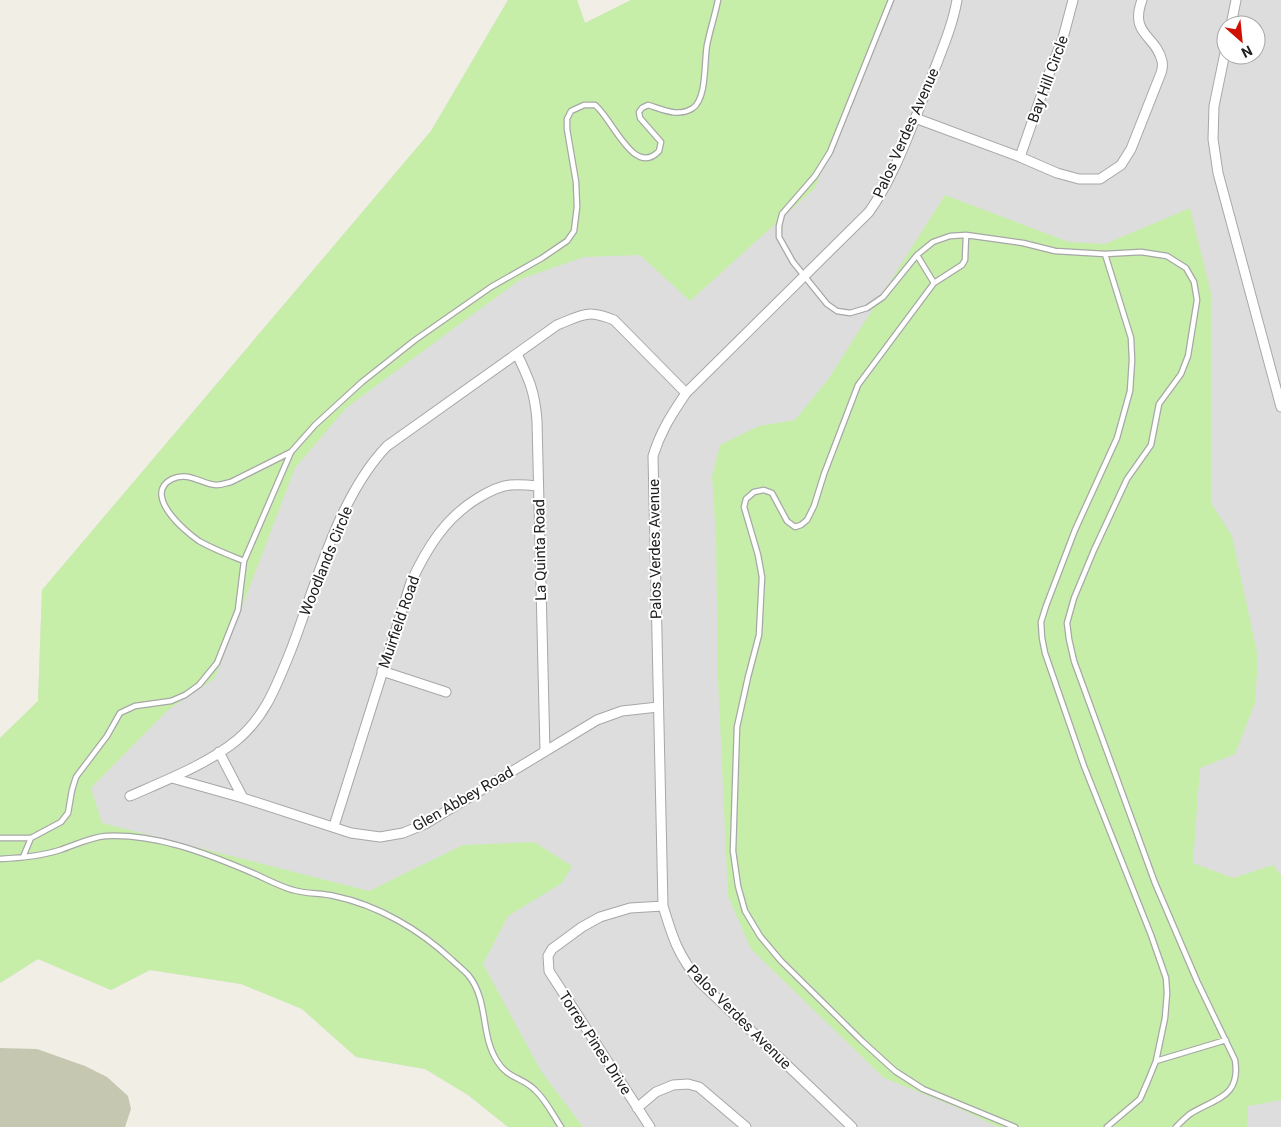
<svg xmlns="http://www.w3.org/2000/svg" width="1281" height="1127" font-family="Roboto,sans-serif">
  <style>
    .residential { fill: #dedddd; fill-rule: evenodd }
    .construction { fill: #c5c7b1 }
    .grass { fill: #c6eea9 }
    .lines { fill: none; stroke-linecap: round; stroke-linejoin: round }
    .lane-casing { stroke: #a7a7a7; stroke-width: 7 }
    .street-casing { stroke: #a7a7a7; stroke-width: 11 }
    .lane { stroke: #fff; stroke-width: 4.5 }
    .street { stroke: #fff; stroke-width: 9 }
    .labels { text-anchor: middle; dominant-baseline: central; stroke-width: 4; stroke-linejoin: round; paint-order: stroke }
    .street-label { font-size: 15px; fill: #202020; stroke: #fff }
  </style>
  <rect width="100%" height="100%" fill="#f1eee6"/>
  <path class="residential" d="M508,0h69l8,23 46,-23h650v1127h-773l-40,-32 -43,-26 -69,-12 -54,-48 -61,-25 -91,-14 -39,20 -73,-31 -38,24v-245l38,-37 4,-111 389,-459zM1226,25h30v30h-30z"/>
  <path class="construction" d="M0,1048l37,1 48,17 22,11 21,19 3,13 -6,18h-125z"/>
  <path class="grass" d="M508,0h69l8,23 46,-23h261l-77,188 -125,113 -50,-46 -56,2 -63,22 -175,129 -51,60 -80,210 -47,32 -77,78 11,35 267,68 94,-46 71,-3 38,24 -10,17 -54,33 -25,48 58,107 42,56h-75l-40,-32 -43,-26 -69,-12 -54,-48 -61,-25 -91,-14 -39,20 -73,-31 -38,24v-245l38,-37 4,-111 389,-459z
    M945,195l124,47 36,2 85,-36 21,85v210l21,33 26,121 -3,46 -20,51 -35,14 -7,95 40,15 40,-13 8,10v225l-33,6 -1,21h-249l-40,-19 -74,-30 -133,-129 -23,-53 -10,-215 -2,-143 -4,-62 8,-31 39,-19 36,-6 34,-42z"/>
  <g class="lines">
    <defs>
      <path id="lane" d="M891,0l-61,152 -15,24 -33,38 -3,12v11l14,25 34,42 10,7 13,2 17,-5 16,-11 34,-42 16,-13 17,-6 16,-1 57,8 32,8 50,3 36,-2 26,4 19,12 8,14 3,18 -9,56 -7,18 -22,30 -8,41 -24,34 -33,71 -20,48 -7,25 2,16 5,22 81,222 42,98 38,79c6,38 -20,38 -45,54 -5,4 -10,9 -14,13
        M966,235l-1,25 -3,5 -28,18 -76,102 -34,89 -10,32 -7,14 -6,5 -6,2 -8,-6 -15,-28 -8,-3 -10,2 -8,7 -2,8 14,48 4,22 -3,58 -11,42 -11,50 -4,124 5,35 7,25 15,25 21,25 81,80 33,30 28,18 92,38
        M1105,254l26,84 1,22 -2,31 -13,47 -42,92 -29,76 -5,16 1,16 3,15 39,113 67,169 15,43 1,15 -2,25 -9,43 -9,22 -7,16 -33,28
        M917,255l17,28
        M244,561c-15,-6 -31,-12 -45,-20 -15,-10 -57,-47 -27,-62 17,-8 29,5 44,6 6,0 10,-2 15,-3l60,-30
        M0,838h31l30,-16 7,-9 4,-23 4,-13 31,-41 13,-23 15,-7 36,-5 14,-6 14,-10 18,-22 21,-53 6,-49 47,-109 24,-27 47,-43 53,-42 76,-53 51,-29 25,-17 7,-10 3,-24 -1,-25 -9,-53v-10l4,-8 13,-6h11c17,13 39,73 64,46l2,-9 -21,-24 -1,-6 3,-4 6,-3c14,4 30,13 45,3 14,-10 11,-46 14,-63 3,-15 8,-30 11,-45
        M23,857l8,-19
        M0,859c20,-1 41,-3 60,-9 15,-5 31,-13 46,-14 50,-2 97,16 142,35 15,6 30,15 45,19 13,4 28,3 41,6 44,9 86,34 118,64 5,5 12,10 17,16 20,26 11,58 28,85 11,18 25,16 38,29 11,10 18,25 26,37
        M1156,1061l70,-21"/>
      <path id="street" d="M1231,25l5,-25
        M1226,48l-12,58 -1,33 5,34 63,234
        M915,118l105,39 37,16 22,6h21l21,-14 10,-16 30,-76c1,-3 2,-8 1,-12 -6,-26 -33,-26 -20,-61
        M1020,157l27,-78 16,-41 10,-38
        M517,354c12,25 18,38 20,67l8,330
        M382,671l64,21
        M219,752l24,46
        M172,778l71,20 108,35 29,4 23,-4 22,-9 172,-104 25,-9 36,-4
        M130,796c34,-15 78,-32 107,-56 29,-24 40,-56 54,-90 25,-65 47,-153 96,-204l170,-121c26,-10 29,-16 57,-5l72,73
        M334,826l77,-244c16,-34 34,-64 67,-84 10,-6 21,-12 32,-13 9,-1 19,0 28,1
        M637,1108l19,-16 17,-7 15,-1 11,3 47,40
        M650,1127l-101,-156 -1,-15 4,-7 30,-22 18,-10 30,-9 33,-2
        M852,1127l-152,-145c-22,-27 -27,-43 -37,-76l-10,-450c8,-26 18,-40 33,-63l183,-181c27,-38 42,-85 60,-128 10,-28 23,-55 28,-84"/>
    </defs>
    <use href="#lane" class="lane-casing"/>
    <use href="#street" class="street-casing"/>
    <use href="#lane" class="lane"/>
    <use href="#street" class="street"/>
  </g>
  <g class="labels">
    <g class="street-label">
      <text transform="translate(1048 79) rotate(-70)">Bay Hill Circle</text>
      <text transform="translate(906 133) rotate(-66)">Palos Verdes Avenue</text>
      <text transform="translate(655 549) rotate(-91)">Palos Verdes Avenue</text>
      <text transform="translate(540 550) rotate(-91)">La Quinta Road</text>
      <text transform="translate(326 561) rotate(-68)">Woodlands Circle</text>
      <text transform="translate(399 622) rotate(-71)">Muirfield Road</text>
      <text transform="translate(463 799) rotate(-30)">Glen Abbey Road</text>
      <text transform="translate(739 1017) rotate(45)">Palos Verdes Avenue</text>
      <text transform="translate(595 1043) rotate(57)">Torrey Pines Drive</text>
    </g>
  </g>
  <g transform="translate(1241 40) rotate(153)"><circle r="24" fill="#ffffff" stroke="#a6a6a6"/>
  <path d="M0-4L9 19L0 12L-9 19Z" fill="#d10f00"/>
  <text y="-8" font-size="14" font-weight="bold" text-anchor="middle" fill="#202020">N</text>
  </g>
</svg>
